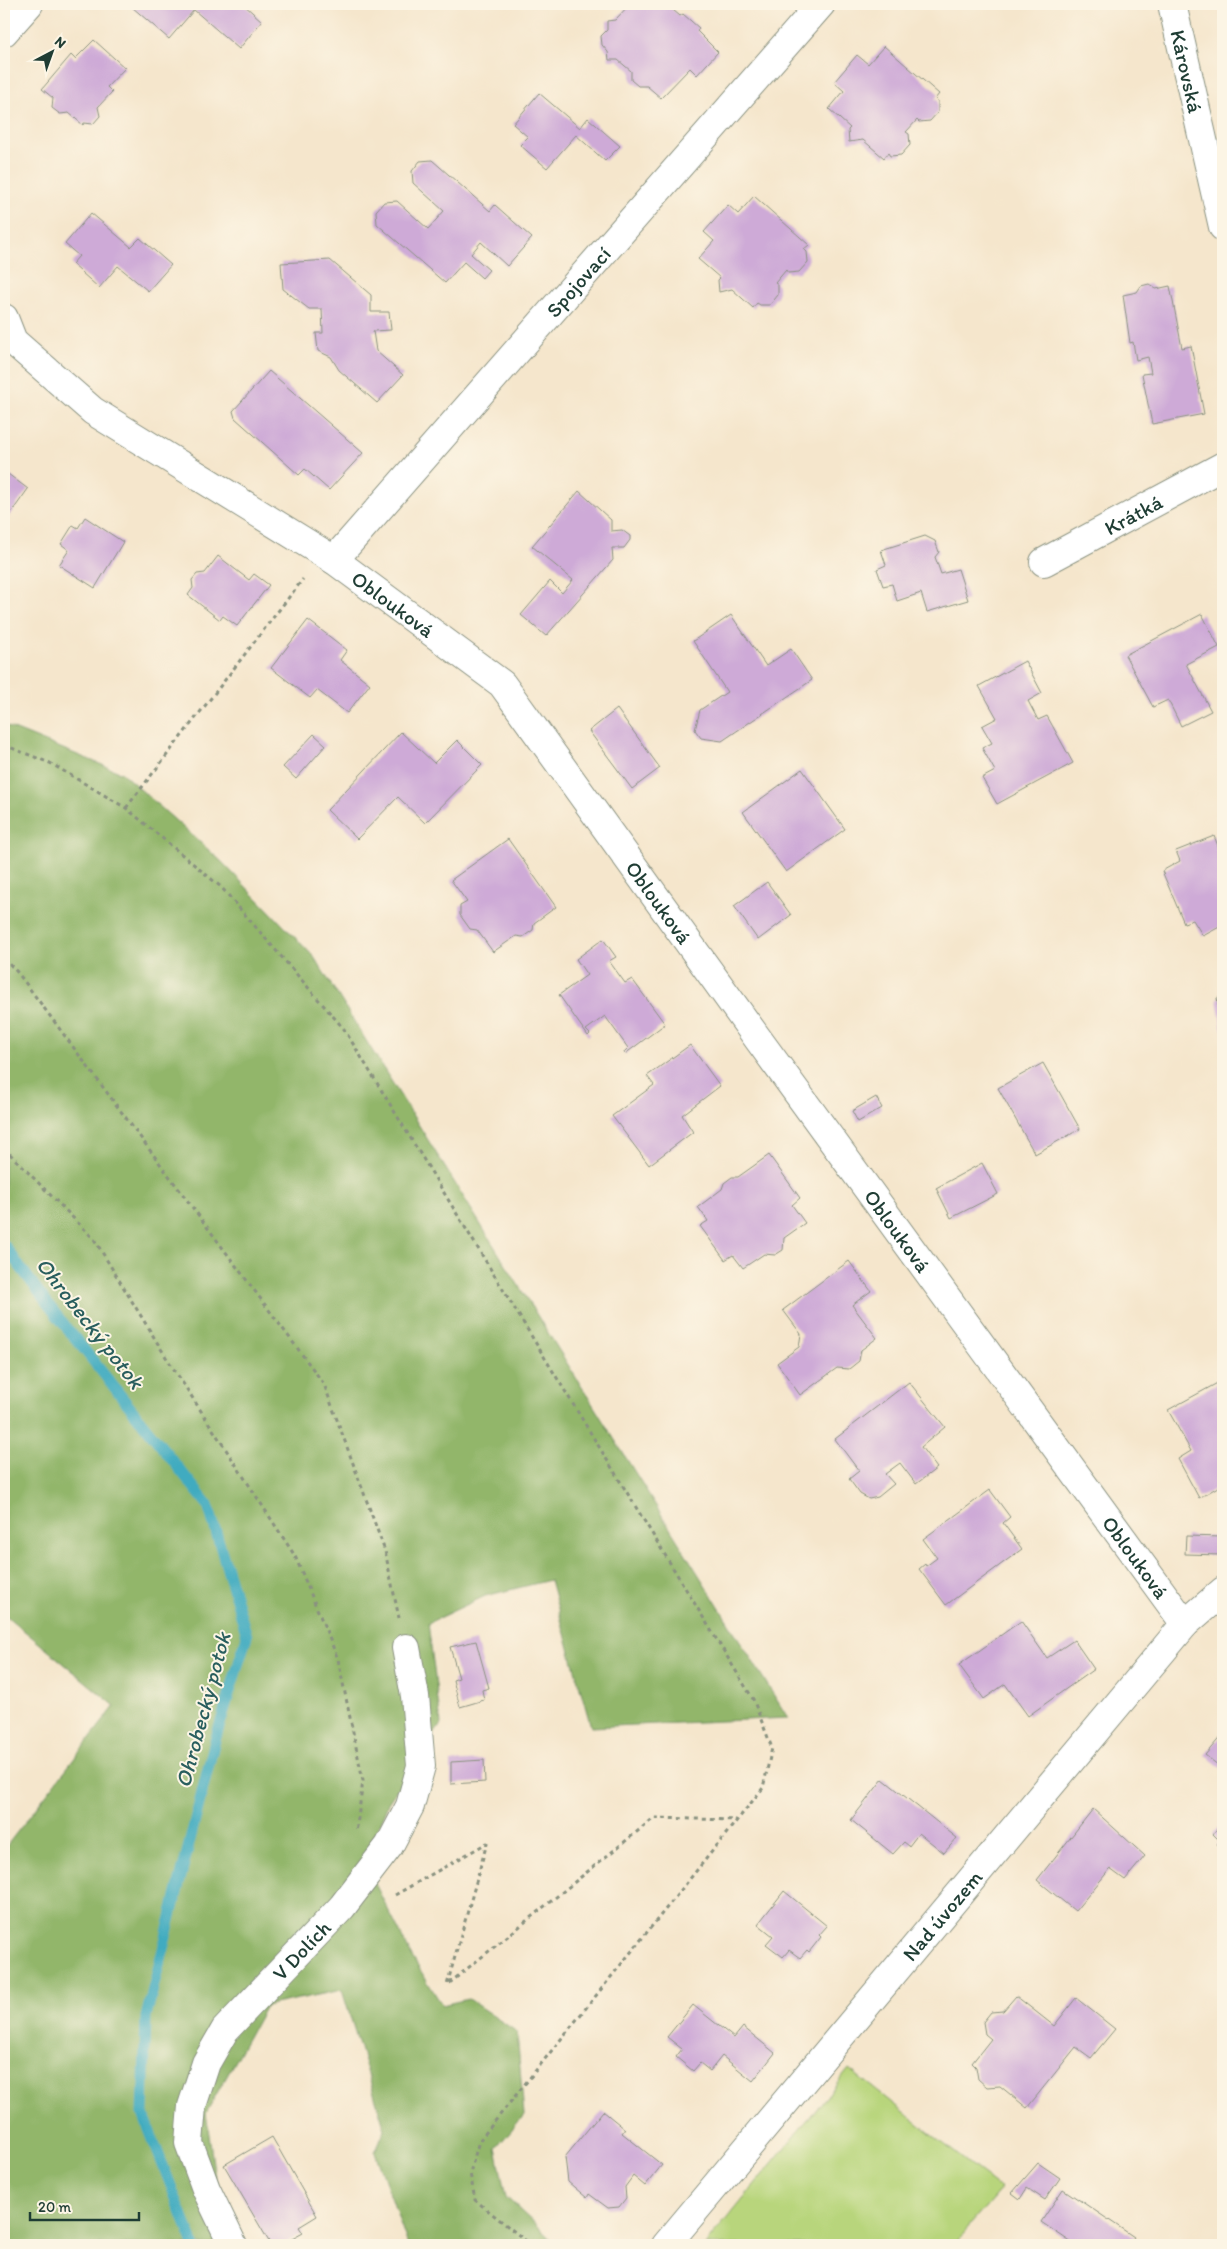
<svg xmlns="http://www.w3.org/2000/svg" width="1227" height="2249" font-family="Itim,sans-serif">
  <style>
    .green { fill: #b8d57b; stroke: #6c8958 }
    .forest { fill: #92b66b; stroke: #587a50 }
    .lines { fill: none; stroke-linecap: round; stroke-linejoin: round }
    .stream { stroke: #40abc0; stroke-width: 11 }
    .building { fill: #ceaad7 }
    .minor-casing { stroke: #8a9280; stroke-width: 30 }
    .path { stroke: #8a9280; stroke-width: 3; stroke-dasharray: 4 4; stroke-linecap: butt }
    .minor { stroke: #fff; stroke-width: 28 }
    .labels { text-anchor: middle; dominant-baseline: central; stroke-width: 4; stroke-linejoin: round; paint-order: stroke }
    .street-label { font-size: 21px; fill: #1f3d34; stroke: #fcf5e5 }
    .water-label { font-size: 22px; font-style: italic; fill: #295e5e; stroke: #fcf5e5 }
  </style>
  <rect width="100%" height="100%" fill="#fcf5e5"/>
  <filter id="ink" filterUnits="userSpaceOnUse"><feTurbulence type="fractalNoise" baseFrequency=".02" numOctaves="2"/><feDisplacementMap in="SourceGraphic" scale="10" xChannelSelector="R" yChannelSelector="G"/><feConvolveMatrix kernelMatrix="1 2 1 2 8 2 1 2 1" color-interpolation-filters="sRGB"/></filter>
  <filter id="wash" filterUnits="userSpaceOnUse"><feTurbulence type="fractalNoise" baseFrequency=".0096" numOctaves="4" result="noise"/><feDisplacementMap in="SourceGraphic" scale="20" xChannelSelector="R" yChannelSelector="G"/><feGaussianBlur stdDeviation="1.12" result="paint"/><feColorMatrix in="noise" values="0 0 0 0 0 0 0 0 0 0 0 0 0 0 0 0 0 1.4 0 .05"/><feComposite in="paint" operator="in"/></filter>
  <g filter="url(#wash)">
    <rect width="100%" height="100%" fill="#f5e6cc"/>
    <path class="green" d="M849,2069l152,120 -48,56h-248z"/>
    <path class="forest" d="M4,725l118,48 99,88 93,96 474,761 -197,9 -41,-147 -65,16 -57,27 13,101 -53,79 -24,59 48,95 30,48 26,-6 49,33 7,83 -28,33 10,49 51,48h-149l-33,-93 10,-23 -43,-139 -77,16 -59,107 9,65 31,67h-242v-396l111,-143 -111,-92z"/>
    <g class="lines">
      <path class="stream" d="M4,1245l43,58 161,202 39,131 -33,108 -68,273 -3,97 51,131"/>
    </g>
    <g id="blocks">
      <path class="building" d="M136,4h107l19,17 -23,28 -45,-39 -25,29 -37,-32z
        M630,4h36l14,12 3,-2 16,14 -2,3 21,21 -21,23 -7,-7 -29,30 -14,-12h-9l-7,-6v-9l-13,-11h-9l-1,-8 -6,-7 -1,-9 6,-6v-9l8,-1z
        M94,40l31,28 -18,19 5,5 -14,15 2,9 -7,8 -9,-1 -1,2 -14,-12 -9,1 -8,-6 1,-10 -11,-9 29,-34 4,4z
        M884,46l55,48 -4,5 3,2v11l-8,9 -11,1 -2,-2 -11,12 3,2 1,11 -9,10 -11,1 -2,-3 -4,5 -21,-18 -14,2 -1,-12 2,-2 -21,-19 15,-18 -10,-9 23,-27 11,9z
        M539,93l41,35 8,-10 32,28 -15,15 -29,-26 -29,33 -27,-23 8,-8 -15,-13z
        M432,160l58,51 5,-6 37,33 -25,28 -26,-24 -10,12 18,16 -7,8 -18,-16 -19,21 -68,-59 -1,-13 8,-9 13,-1 31,28 16,-18 -31,-28 -1,-12 8,-10z
        M754,196l55,49 -5,4 3,3 1,10 -9,10 -11,1 -2,-3 -11,13 3,2v10l-8,10h-10l-3,-2 -4,5 -21,-19 -13,3 -1,-12 2,-2 -22,-19 16,-18 -10,-9 24,-27 10,9z
        M91,213l40,34 9,-9 31,27 -23,26 -30,-25 -19,22 -27,-24 7,-8 -14,-12z
        M330,260l41,35v17h18l2,18 -18,1 3,20 27,24 -26,28 -38,-33 -8,-13 -13,-6 -2,-18h7l-1,-24h-13l-26,-20 -2,-26z
        M1149,284l7,5 14,-3 12,62 9,-2 13,68 -52,10 -10,-50 9,-1 -3,-16 -12,3 -3,-18 -3,1 -7,-48 14,-3 4,-6z
        M269,371l94,82 -34,37 -24,-21 -6,6 -64,-57 -2,-7z
        M4,471l24,18 -24,34z
        M579,491l32,29v11l11,-1 8,6v4l-6,8h-12l1,12 -67,76 -25,-21 29,-34 12,12 11,-13 -41,-34z
        M85,517l38,25 -28,46 -36,-23 10,-15 -8,-6 12,-19 5,3z
        M925,536l10,5 4,11 -4,5 6,17 17,-5 10,31 -41,12 -6,-19 -24,8 -5,-17 -9,2 -6,-17 9,-4 -5,-15z
        M218,556l31,24 5,-6 15,11 -32,41 -14,-10 -3,4 -32,-25 5,-7 -1,-8 5,-6 8,-1z
        M1202,614l17,33 -33,17 25,47 -30,15 -13,-26 -15,7 -28,-52z
        M731,615l35,51 25,-17 21,31 -90,61 -21,-3 -6,-8 5,-20 27,-18 -34,-51z
        M308,620l39,30 -7,10 30,24 -23,29 -30,-23 -7,8 -39,-30z
        M1025,661l17,32 -14,8 10,19 9,-4 26,47 -76,41 -15,-26 13,-7 -13,-23 10,-5 -10,-17 15,-8 -18,-32z
        M617,709l43,59 -28,21 -43,-58z
        M401,732l33,31 23,-23 25,25 -57,58 -27,-26 -41,42 -30,-29z
        M314,734l12,11 -30,34 -13,-12z
        M802,769l43,60 -59,43 -43,-60z
        M1214,836l9,22v58l-1,1 1,8 -20,11 -10,-16 -9,3 -22,-52 18,-10 -4,-10z
        M508,839l48,68 -22,16 -1,7 -10,7 -7,-1 -23,16 -16,-22 -7,-1 -10,-14v-9l7,-4 -16,-22z
        M767,882l24,33 -33,25 -24,-34z
        M603,939l13,18 -7,4 16,22 7,-4 33,45 -40,30 -1,-2 4,-4 -23,-32 -19,14 4,4 -2,2 -29,-41 28,-20 -11,-16z
        M1223,997v33h-1l-5,-32z
        M690,1045l30,41 -38,29 11,17 -44,33 -37,-49 42,-31 -7,-9z
        M1043,1063l37,66 -45,25 -37,-66z
        M876,1097l6,11 -24,14 -6,-11z
        M769,1155l31,43 -8,7 13,18 -21,15 -1,12 -8,5 -11,-1 -21,14 -10,-13 -8,5 -25,-34 8,-5 -10,-14 24,-18 2,-6 8,-6h6z
        M982,1163l16,31 -47,24 -15,-30z
        M849,1261l22,30 -19,14 25,33 -16,12 -2,11 -10,8 -12,-1 -37,27 -23,-32 22,-16 2,-13 -18,-24z
        M1223,1380v104l-24,14 -21,-39 13,-8 -23,-41z
        M909,1382l36,45 -24,20 16,21 -21,16 -16,-21 -15,11 9,10 -16,13 -9,2 -9,-5 -11,-15 10,-8 -24,-32z
        M990,1490l20,27 -7,6 19,26 -76,56 -27,-36 6,-5 1,2 11,-8 -14,-19z
        M1186,1536l36,1 -1,18 -36,-1z
        M1021,1621l26,37 27,-18 20,29 -66,47 -23,-32 -21,15 -25,-34z
        M476,1641l13,47 -7,2 2,10 -24,7 -7,-27 6,-2 -9,-31z
        M1223,1734v35l-18,-14z
        M484,1760l1,22 -34,2v-22z
        M883,1779l74,59 -13,15 -25,-20 -10,13 -5,-4 -11,12 -42,-34z
        M1093,1809l52,47 -20,24 -15,-11 -35,42 -38,-31z
        M1223,1821v25l-1,2 -5,-4 3,-3 -7,-7z
        M784,1891l43,35 -8,9 2,2 -12,15 -2,-2 -7,8 -11,-8 -6,7 -17,-13 7,-8 -15,-12z
        M1016,1996l38,30 22,-28 39,31 -24,29 -15,-11 -49,61 -27,-22 -13,1 -9,-8 -2,-12 -4,-4 19,-24 -6,-5 -2,-12 8,-10 12,-1z
        M693,2005l41,33 9,-11 32,26 -22,28 -31,-25 -12,15 -10,-8 -7,8 -17,-14 6,-8 -15,-12z
        M603,2111l22,18 -3,4 40,32 -17,21 -12,-10 -8,11 1,11 -7,9 -11,1 -19,-14 -2,4 -19,-16 -3,-25z
        M272,2137l45,79 -18,11 4,6 -22,12h-10l-47,-80z
        M1038,2163l22,15 -15,22 -18,-12 -7,11 -8,-6z
        M1063,2189l71,48 -5,8h-54l-34,-23z"/>
    </g>
  </g>
  <g filter="url(#ink)">
    <use href="#blocks" fill-opacity="0" stroke="#8a9280" stroke-width="1"/>
    <g class="lines">
      <defs>
        <g id="minor">
          <path id="s1" d="M1172,4l51,223"/>
          <path d="M4,32l25,-28"/>
          <path id="s2" d="M4,318l9,23 80,70 241,149 168,124 256,355 427,585"/>
          <path id="s3" d="M334,560l487,-556"/>
          <path id="s4" d="M1044,562l179,-96"/>
          <path id="s5" d="M233,2245l-27,-56 -17,-46 3,-37 14,-43 19,-33 117,-123 47,-61 21,-40 11,-40 -6,-70 -9,-48"/>
          <path id="s6" d="M666,2245l519,-621 38,-33"/>
        </g>
      </defs>
      <use href="#minor" class="minor-casing"/>
      <path class="path" d="M4,745l46,18 76,45 95,79 123,142 409,670 19,49 -9,40 -284,353 -9,32 5,27 56,45
        M126,808l177,-229
        M4,958l14,15 306,411 61,167 14,67
        M4,1148l90,91 72,118 129,199 43,103 25,122 -7,52
        M395,1895l92,-52 -40,142 207,-167 82,2"/>
      <use href="#minor" class="minor"/>
    </g>
  </g>
  <g class="labels">
    <g class="street-label">
      <text stroke="none"><textPath href="#s1" startOffset="69">Károvská</textPath></text>
      <text stroke="none"><textPath href="#s3" startOffset="370">Spojovací</textPath></text>
      <text stroke="none"><textPath href="#s4" startOffset="101">Krátká</textPath></text>
      <text stroke="none"><textPath href="#s2" startOffset="488">Oblouková</textPath></text>
      <text stroke="none"><textPath href="#s2" startOffset="892">Oblouková</textPath></text>
      <text stroke="none"><textPath href="#s2" startOffset="1298">Oblouková</textPath></text>
      <text stroke="none"><textPath href="#s2" startOffset="1702">Oblouková</textPath></text>
      <text stroke="none"><textPath href="#s6" startOffset="430">Nad úvozem</textPath></text>
      <text stroke="none"><textPath href="#s5" startOffset="342">V Dolích</textPath></text>
    </g>
    <g class="water-label">
      <text transform="translate(90 1323) rotate(52)">Ohrobecký potok</text>
      <text transform="translate(203 1710) rotate(-75)">Ohrobecký potok</text>
    </g>
  </g>
  <rect width="1227" height="2249" fill="none" stroke="#fcf5e5" stroke-width="20"/>
  <g transform="translate(52 52) rotate(41)" stroke="#fcf5e5" stroke-width="4" paint-order="stroke">
  <path d="M0-4L9 19L0 12L-9 19Z" fill="#1f3d34"/>
  <text y="-8" font-size="14" font-weight="bold" text-anchor="middle" fill="#1f3d34">N</text>
  </g>
  <path d="M30 2212v8h109v-8" fill="none" stroke="#1f3d34" stroke-width="2.5"/>
  <text x="38" y="2212" font-size="15" fill="#1f3d34" stroke="#fcf5e5" stroke-width="4" paint-order="stroke">20 m</text>
</svg>
